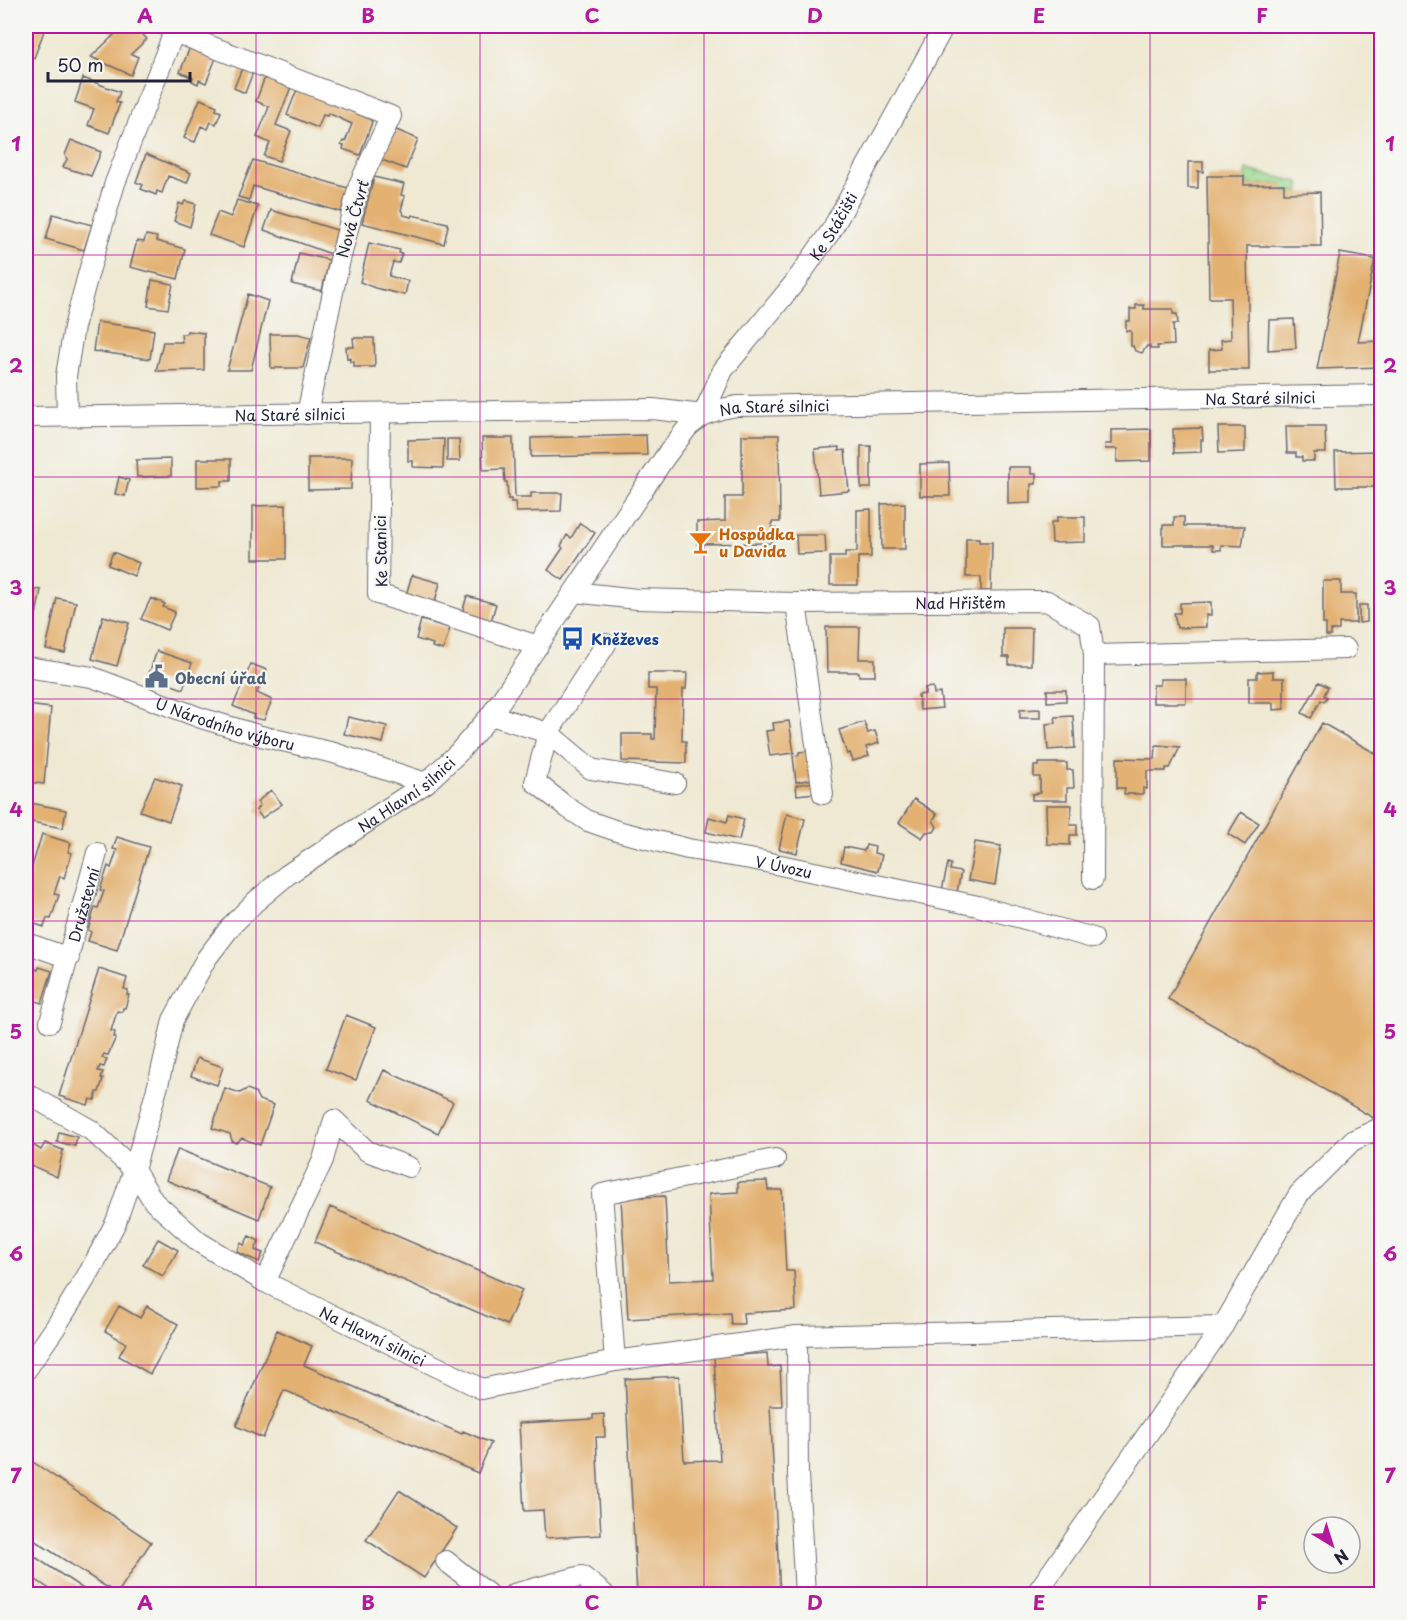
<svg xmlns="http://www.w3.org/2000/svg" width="1407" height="1620" font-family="'Playpen Sans',sans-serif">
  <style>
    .garden { fill: url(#garden-dots); stroke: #607f66; stroke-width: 1.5 }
    .building { fill: #e3b171 }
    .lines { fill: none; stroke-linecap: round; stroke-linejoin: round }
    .minor-casing { stroke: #6a6870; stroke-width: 22 }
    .minor { stroke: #fff; stroke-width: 20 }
    .grid { fill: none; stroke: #b5179e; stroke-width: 1.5; stroke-opacity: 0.55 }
    .labels { text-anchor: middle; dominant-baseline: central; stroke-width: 4.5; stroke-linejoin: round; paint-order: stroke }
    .street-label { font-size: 15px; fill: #22223b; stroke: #f6f6f2 }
    .food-label { font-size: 15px; font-weight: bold; fill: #c56008; stroke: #f6f6f2; text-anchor: start }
    .transit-label { font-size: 15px; font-weight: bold; fill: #164399; stroke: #f6f6f2; text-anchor: start }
    .service-label { font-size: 15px; font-weight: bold; fill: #4e5e75; stroke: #f6f6f2; text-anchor: start }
    .neatline { fill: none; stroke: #b5179e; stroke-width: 2 }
    .grid-label { font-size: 20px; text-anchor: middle; font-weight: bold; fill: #b5179e }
  </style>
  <defs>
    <pattern id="garden-dots" width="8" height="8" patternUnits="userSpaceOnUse" patternTransform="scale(1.5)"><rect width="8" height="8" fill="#9ddc91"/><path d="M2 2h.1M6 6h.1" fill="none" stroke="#87bc7e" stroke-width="1.8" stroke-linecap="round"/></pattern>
  </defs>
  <rect width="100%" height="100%" fill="#f6f6f2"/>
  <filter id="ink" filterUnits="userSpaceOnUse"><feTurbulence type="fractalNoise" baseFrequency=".0167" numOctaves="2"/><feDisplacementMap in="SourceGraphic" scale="12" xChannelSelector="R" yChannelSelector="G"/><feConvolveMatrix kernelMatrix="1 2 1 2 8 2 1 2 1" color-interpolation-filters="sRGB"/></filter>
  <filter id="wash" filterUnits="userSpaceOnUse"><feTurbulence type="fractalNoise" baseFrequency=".008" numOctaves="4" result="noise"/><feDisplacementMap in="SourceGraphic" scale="24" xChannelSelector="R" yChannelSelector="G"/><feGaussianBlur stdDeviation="1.35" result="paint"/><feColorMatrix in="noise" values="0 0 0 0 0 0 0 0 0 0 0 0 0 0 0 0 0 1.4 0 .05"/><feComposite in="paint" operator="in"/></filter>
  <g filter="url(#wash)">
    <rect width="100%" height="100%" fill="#efe9d3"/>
    <path class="garden" d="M1246,170l53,12 1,10 -16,1 -1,-9 -37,1z"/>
    <g id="blocks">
      <path class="building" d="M26,26h20l-12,32 -8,-3z
        M105,26h29l13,13 -16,15 7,3 -7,18 -40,-18 23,-22z
        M190,47l26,11 -10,25 -7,-3 -1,4 -6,-3 1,-3 -13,-6z
        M242,68l11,4 -8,21 -11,-5z
        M265,77l26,10 -15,38 15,6 -12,30 -15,-5 6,-13 -13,-6 12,-30 -13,-6z
        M83,78l37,14 -4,10 4,1 -11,30 -21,-8 6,-16 -19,-7z
        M297,89l73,30 2,3 -12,33 -17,-6 1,-3 -3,-1 2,-4 2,1 7,-18 -24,-11 -1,3 -4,-1 -5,13 -31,-13z
        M200,99l17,7 -1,4 5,2 -5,12 -5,-2 -3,7 -7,-3 -6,16 -11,-4z
        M394,129l24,10 -12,30 -24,-9z
        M71,140l30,12 -10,24 -28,-9 4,-8 -2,-4z
        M146,154l45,19 -4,10 -19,-7 -6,17 -5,-2 -1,4 -15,-6 2,-4 -7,-3z
        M253,160l95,28 -7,24 -88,-26 -4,14 -11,-3z
        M1188,162h15v10l-5,-1v17h-10z
        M1207,176h37v9l40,-1v9l36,-1 1,54h-74l2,124h-40v-20l13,-1 -1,-9 10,-1 -1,-41h-21z
        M374,177l30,7 -3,11 4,1 -4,14 3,5 7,2 1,-2 35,8 1,3 -4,18 -82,-21z
        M237,200l21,6 -14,41 -35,-12 9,-23 13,5z
        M185,201l11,3 -6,23 -16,-6 5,-18 4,2z
        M271,210l66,20 -6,24 -67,-24z
        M53,214l39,11 -8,25 -38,-11z
        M146,235l11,2 -1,4 29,8 -7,30 -48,-12 7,-26 7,1z
        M369,243l31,7 -1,3 3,1 -3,9 -6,-1 -4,14 19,5 -3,14 -30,-7 -15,-6z
        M299,253l30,7 -7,31 -30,-7z
        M1340,253l35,6 -17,83 24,-1v26l-65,2z
        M152,280l21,4 -5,25 -20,-3z
        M248,294l20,7 -17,69h-24z
        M1136,305h8v4h29v5h4l1,10h-5l1,21 -17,1 1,3h-8v-3h-3l-5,7 -7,-2 -2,-5h-2v-15h-5v-10h4v-12h6z
        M1294,319l2,29 -28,2 1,-30z
        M97,322l57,8 -4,29 -57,-8z
        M187,331l17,2v37l-48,1 7,-29h19l-1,-8h5z
        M270,334h28l13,3 -8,31h-32z
        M353,338h21l1,29h-21v-5h-4v-4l-3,1 -1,-12h8z
        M1286,426h39l1,27h-12v8h-12v-4h-6v-4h-9z
        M1218,427h27v25l-26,1z
        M1202,428l1,12h-2v12l-27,1 -1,-24z
        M1151,429v32l-34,1v-13h-11l-1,-5h6v-14z
        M646,435l1,20 -116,2v-19z
        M742,435h37l1,87h-8v5l4,1v11l-4,-1v5l-75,1v-22l28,-1v-24h17z
        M482,438h31l2,59h16v-4h31l-1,18 -45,1 -1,-10h-4v-3h-3l-1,-17h-2l-1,-13 -21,1z
        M444,439l-1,29 -30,-1v-6h-5v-21z
        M447,439h12l1,22h-13z
        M861,446h10v42h-10z
        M839,447v4l6,-1 4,41 -30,3 -4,-45z
        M1379,451v36h-43l-1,-35z
        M308,458h44l-1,31 -43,1z
        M171,459v17l-34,1 -1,-17z
        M197,459h34v22h-9v5l-25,1z
        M949,463l1,33h-30v-32z
        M1008,467h23v7h5v10h-5v19l-23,1z
        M119,477l10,3 -4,16 -10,-2z
        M905,503v46h-23l-1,-45z
        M286,505v54h-33v-53z
        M871,509v48h-13v28h-28v-28h15v-5h12v-42z
        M1057,517h28v25l-33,1 -1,-21h6z
        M1174,517h10v9h61l-3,20 -21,-1v5h-8v-5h-50v-20h11z
        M580,523l15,10 -32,47 -15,-10 15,-22 -2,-2 6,-11 4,3z
        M796,535h29l1,18 -29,1z
        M966,538h13v4h13l-1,49h-10v-14h-15z
        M113,552l26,11 -5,13 -26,-11z
        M412,575l28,8 -6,22 -29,-7z
        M1323,581h18v13h15v29h-17v7h-8v6h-5v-12h-3z
        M36,589l5,1 -13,65h-2v-64l9,2z
        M467,596l29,8 -5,17 -29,-8z
        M57,598l19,4 -11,51 -19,-4z
        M151,598l14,6 -2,3 12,5 -8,18 -26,-11z
        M1211,602v13h-5v12l-29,1 -3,-15h6v-10z
        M1359,605h8v17l-8,1z
        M103,616l26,7 -12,43 -25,-7z
        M421,620l29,8 -7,22 -11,-3 1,-3 -17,-5z
        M826,627h34l-1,32h16v17h-16v-4h-32z
        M1003,628h29l-1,37h-22v-8h-6z
        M157,651l35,12 -9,26 -35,-13z
        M251,664l16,6 -10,23 15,7 -8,20 -11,-2 1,-3 -21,-9z
        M1273,671v7h11v31l-11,1v-7h-24v-25h8v-6z
        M648,673h39l-1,16h-3l-1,52h4v22l-64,-2v-27h30v5h3l1,-50h-8z
        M1375,673h7v28h-7z
        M1160,679h26v24h-33v-18h7z
        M1319,682l9,5 -4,8 3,2 -3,5 -3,-2 -10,18 -9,-5z
        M933,687l1,7 6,-1 2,15 -22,2 -2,-15 7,-1v-6z
        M1047,690h19v11l-19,1z
        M27,705l24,3 -7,76 -18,-2z
        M1040,709v9h-20v-8z
        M1073,716l2,32 -27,2 -2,-26 10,-1 -1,-6z
        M348,717l39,9 -4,17 -39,-9z
        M789,721l5,32 -24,3 -4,-25 8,-1 -1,-7z
        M864,722l4,11 7,-2 4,12 -13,4 3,9 -16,5 -3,-8 -3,1 -8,-24z
        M1322,723l60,34v366l-214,-124z
        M1156,745l24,2 -10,21h-4v3h-19v18l-4,-1v6h-19l1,-6h-8v-30l38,1z
        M809,751l4,28 -17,3 -3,-26 6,-1v-3z
        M1039,763h28v7h6l1,18h-7v12h-35v-6l8,-1v-16h-6v-11h5z
        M155,777l27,9 -13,35 -29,-10z
        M813,782l2,11 -18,2 -1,-10z
        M271,790l11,14 -20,14 -6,-8 4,-5 -3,-3z
        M914,799l23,15 -4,6 4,7 -3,5h-8l-4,6 -23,-15z
        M26,802l40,8 -3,18 -37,-7z
        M1046,805h26l-2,20h7v10h-7v10l-23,-1z
        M1241,812l18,11 -14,22 -17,-11z
        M787,814l18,5 -8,34 -18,-4z
        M729,815l15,4 -5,21 -33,-8 3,-15 18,5z
        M42,834l29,9 -3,9 4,1 -8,25 -4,-2 -6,18 5,1 -8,24 -4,-1 -3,9 -18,-6v-35z
        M117,837l32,10 -32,103 -29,-9 3,-9 -3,-2 7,-23 3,1 6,-17 -4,-1 8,-24 3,2 6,-18 -4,-1z
        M975,842l26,4 -6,39 -27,-5z
        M866,845l9,2 -1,6 8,2 -4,16 -37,-9 3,-15 20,4z
        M948,863l3,1 -1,6 11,2 -4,20 -15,-2z
        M26,966l12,4 1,-3 13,4 -10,32 -16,-5z
        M99,969l28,9 -3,11 4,1 -1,5h2l-4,13h-2l-1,4 -5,-1 -6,20 4,1 -1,5h2l-8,18 -4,-1 -2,4 5,1 -3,8 -4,-1 -2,5 5,1 -2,6 2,1 -4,13h-2l-2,8 -5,-1 -2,6 -29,-9z
        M346,1015l30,12 -20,53 -30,-11z
        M197,1058l26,9 -6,18 -26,-9z
        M384,1070l69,32 -15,31 -68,-33z
        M225,1088l15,5 7,-4 8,3 4,8 15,5 -14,40 -18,-7 -6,5 -4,-2 -2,-7 -18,-6z
        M59,1132l18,5 -2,9 -18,-4z
        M26,1141l15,9 4,-7 18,7 -6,27 -31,-14z
        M178,1149l92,38 -11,32 -93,-39z
        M767,1181l1,9h14l4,81h8l2,39 -53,3 1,11h-13l-1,-11 -102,6 -7,-121 44,-2 4,85 44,-2 -4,-85 29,-2v-10z
        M330,1207l192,83 -15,35 -192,-83z
        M249,1236l10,5 -4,9 8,3 -4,9 -22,-10 4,-9 3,2z
        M158,1239l20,11 -15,26 -20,-11z
        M119,1306l21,12 7,-12 31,18 -28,50 -31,-18 7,-13 -21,-12z
        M277,1330l35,16 -8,19 158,69 1,-3 28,12 -13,30 -194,-83 -21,48 -27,-12z
        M767,1353l1,14 12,-1 2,40h-12l10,188h-92v-2l-51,2 -12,-215 54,-3 5,85 36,-1 -6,-103z
        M604,1414l1,23h-9l5,98 -56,3 -2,-28 -19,1 -5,-88 74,-4v-4z
        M33,1462l118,80 -34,52 -91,-59v-61z
        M399,1490l58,38 -33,50 -58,-38z
        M26,1551l65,43h-34l-31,-21z"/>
    </g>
  </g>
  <g filter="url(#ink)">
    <use href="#blocks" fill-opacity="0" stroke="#6a6870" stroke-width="1.5"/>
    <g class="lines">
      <defs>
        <g id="minor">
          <path d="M166,26l8,6 217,84 -32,69 -20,79 -32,150"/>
          <path d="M380,413l-2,181 160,52"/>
          <path d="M67,416l-1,-40 8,-49 14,-52 27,-92 59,-151"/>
          <path id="s1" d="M26,417l627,-8 50,6 18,-6 16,-3 645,-11"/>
          <path id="s2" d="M574,592l63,7 159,4 251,-2 43,25 4,29 252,-6"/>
          <path d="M796,603l27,191"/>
          <path id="s3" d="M606,644l-58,89 -13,49 33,26 20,13 29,10 71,18 68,11 222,46 115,32"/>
          <path id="s4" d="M26,667l66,10 109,41 60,18 73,17 92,30"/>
          <path d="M491,715l57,18 43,36 84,14"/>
          <path d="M1093,879l1,-224"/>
          <path d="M26,943l43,15"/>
          <path id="s5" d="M50,1022l47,-169"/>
          <path id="s6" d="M26,1093l65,37 43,40 20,32 45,40 66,40 217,107 133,-28 182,-25 426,-10"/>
          <path d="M265,1282l58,-122 11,-40 33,31 42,16"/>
          <path d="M797,1336l1,138 7,120"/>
          <path d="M615,1361l-13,-167 173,-35"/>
          <path id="s7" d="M26,1370l29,-42 35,-57 26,-49 18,-52 24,-85 15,-65 33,-61 26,-34 23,-23 32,-27 139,-92 32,-30 33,-38 174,-258 23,-30 15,-12 20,-45 73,-89 35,-50 113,-205"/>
          <path d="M446,1561l42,33"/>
          <path d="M514,1594l68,-18 22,18"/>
          <path d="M1036,1594l187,-268 76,-132 53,-53 30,-14"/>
        </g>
      </defs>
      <use href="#minor" class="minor-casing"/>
      <use href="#minor" class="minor"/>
    </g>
  </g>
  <path class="grid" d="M256,26v1568M480,26v1568M704,26v1568M927,26v1568M1150,26v1568M26,255h1356M26,477h1356M26,699h1356M26,921h1356M26,1143h1356M26,1365h1356"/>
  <defs>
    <symbol id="bar-bare" viewBox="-9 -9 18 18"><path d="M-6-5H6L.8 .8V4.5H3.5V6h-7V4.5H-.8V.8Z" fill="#e8710a" stroke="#f6f6f2" stroke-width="2.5" paint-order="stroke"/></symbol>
    <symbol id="bus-bare" viewBox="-9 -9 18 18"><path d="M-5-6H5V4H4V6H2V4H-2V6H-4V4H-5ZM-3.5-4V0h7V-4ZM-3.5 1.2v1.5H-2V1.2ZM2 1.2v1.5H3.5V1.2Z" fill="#1a4fb4" stroke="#f6f6f2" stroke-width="2.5" paint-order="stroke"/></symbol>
    <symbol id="civic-bare" viewBox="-9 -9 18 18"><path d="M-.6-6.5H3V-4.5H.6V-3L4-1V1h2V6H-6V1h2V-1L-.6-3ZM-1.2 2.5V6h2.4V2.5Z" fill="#5c6f8a" stroke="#f6f6f2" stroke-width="2.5" paint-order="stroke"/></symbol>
  </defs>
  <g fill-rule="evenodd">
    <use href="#bar-bare" x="684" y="526" width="33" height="33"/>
    <use href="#bus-bare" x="556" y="622" width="33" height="33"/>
    <use href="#civic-bare" x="140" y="660" width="33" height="33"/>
  </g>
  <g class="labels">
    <g class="street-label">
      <text transform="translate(352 219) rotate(-74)">Nová Čtvrť</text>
      <text stroke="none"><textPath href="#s7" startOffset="1430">Ke Stáčišti</textPath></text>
      <text stroke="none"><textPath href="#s1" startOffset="1236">Na Staré silnici</textPath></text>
      <text stroke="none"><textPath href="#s1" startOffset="750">Na Staré silnici</textPath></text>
      <text stroke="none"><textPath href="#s1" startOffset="264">Na Staré silnici</textPath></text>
      <text transform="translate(380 551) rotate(-91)">Ke Stanici</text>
      <text stroke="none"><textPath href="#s2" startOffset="387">Nad Hřištěm</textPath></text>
      <text stroke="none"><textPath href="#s4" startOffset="208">U Národního výboru</textPath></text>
      <text stroke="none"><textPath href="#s7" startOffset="714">Na Hlavní silnici</textPath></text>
      <text stroke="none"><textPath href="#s3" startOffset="424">V Úvozu</textPath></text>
      <text stroke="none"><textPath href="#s5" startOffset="122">Družstevní</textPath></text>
      <text stroke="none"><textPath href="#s6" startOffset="429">Na Hlavní silnici</textPath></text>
    </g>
    <g class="food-label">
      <text x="719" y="533">Hospůdka<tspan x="719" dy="17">u Davida</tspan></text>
    </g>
    <g class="transit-label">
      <text x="591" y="638">Kněževes</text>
    </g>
    <g class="service-label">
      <text x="175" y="677">Obecní úřad</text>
    </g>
  </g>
  <rect width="1407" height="1620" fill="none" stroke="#f6f6f2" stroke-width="66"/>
  <g transform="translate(1332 1545) rotate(142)"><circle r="28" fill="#f6f6f2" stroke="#a1a1a9" stroke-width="1.5"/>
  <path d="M0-4.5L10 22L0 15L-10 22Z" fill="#b5179e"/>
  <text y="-9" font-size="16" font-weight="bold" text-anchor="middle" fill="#22223b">N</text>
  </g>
  <path d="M48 72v9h142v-9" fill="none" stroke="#22223b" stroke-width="3"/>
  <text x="57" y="72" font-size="18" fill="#22223b" stroke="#f6f6f2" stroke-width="4.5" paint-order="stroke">50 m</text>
  <rect x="33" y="33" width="1341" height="1554" class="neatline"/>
  <g class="grid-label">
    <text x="145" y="23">A</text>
    <text x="368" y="23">B</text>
    <text x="592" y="23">C</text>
    <text x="815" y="23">D</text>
    <text x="1039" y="23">E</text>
    <text x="1262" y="23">F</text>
    <text x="16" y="151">1</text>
    <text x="1390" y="151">1</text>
    <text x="16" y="373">2</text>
    <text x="1390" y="373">2</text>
    <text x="16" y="595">3</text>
    <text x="1390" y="595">3</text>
    <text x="16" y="817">4</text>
    <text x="1390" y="817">4</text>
    <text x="16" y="1039">5</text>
    <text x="1390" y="1039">5</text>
    <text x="16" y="1261">6</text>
    <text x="1390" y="1261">6</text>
    <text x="16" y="1483">7</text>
    <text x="1390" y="1483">7</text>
    <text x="145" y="1610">A</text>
    <text x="368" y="1610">B</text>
    <text x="592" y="1610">C</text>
    <text x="815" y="1610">D</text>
    <text x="1039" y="1610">E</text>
    <text x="1262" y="1610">F</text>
  </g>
</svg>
